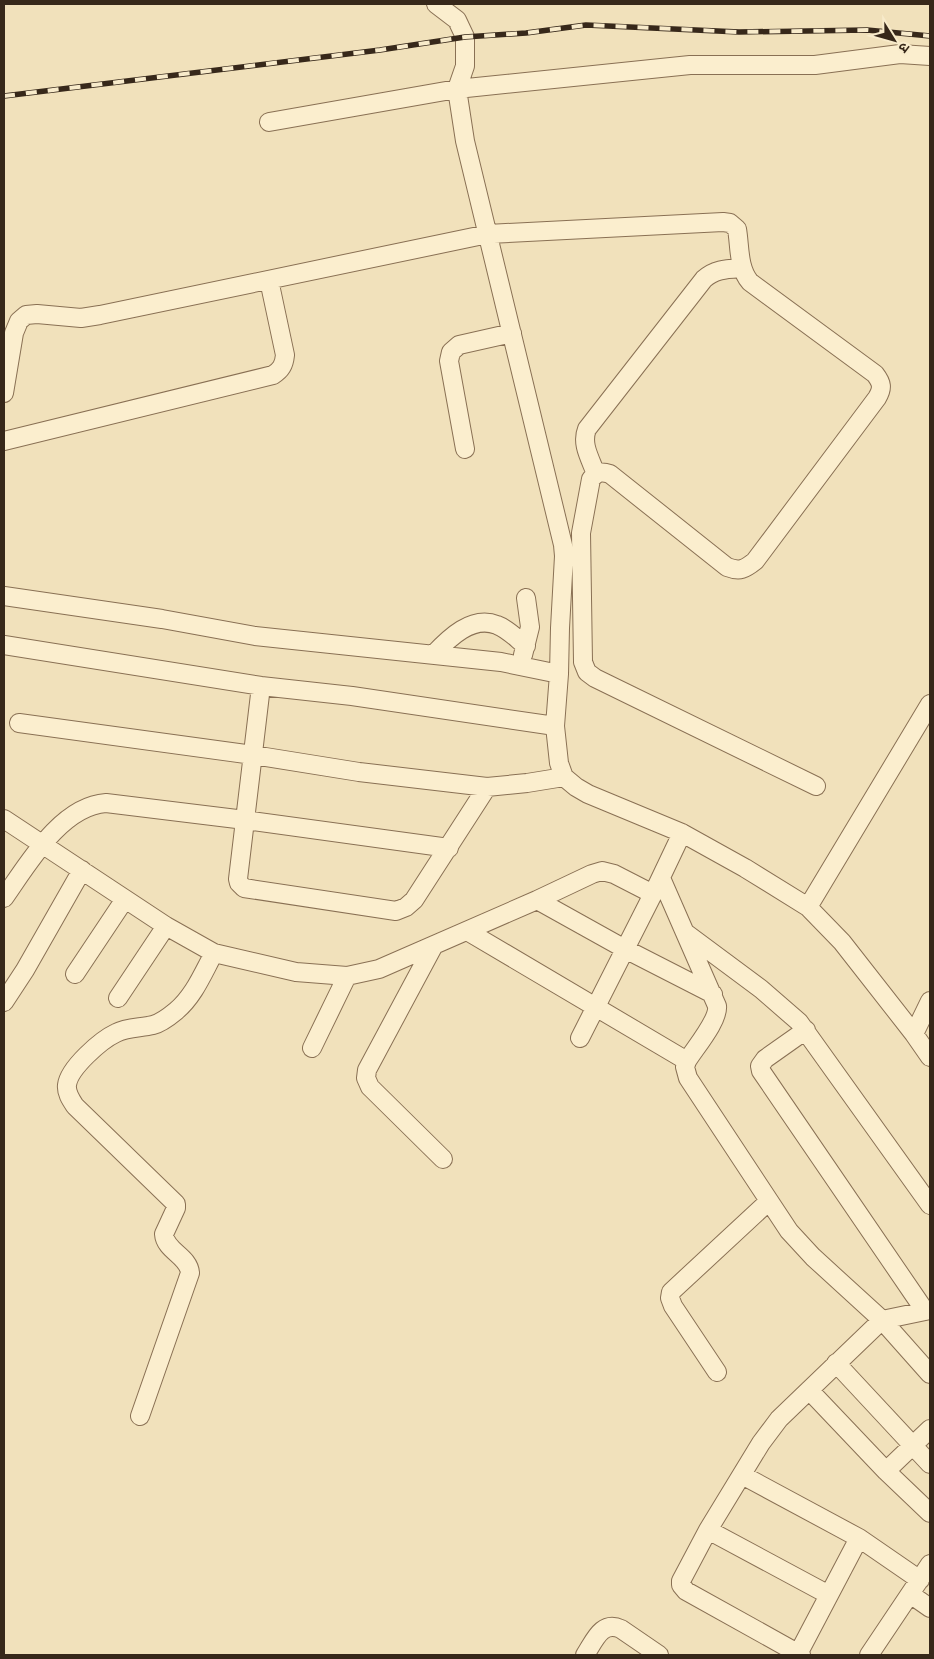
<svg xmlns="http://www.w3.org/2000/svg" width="934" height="1659" font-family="Merriweather,'Noto Sans Devanagari',serif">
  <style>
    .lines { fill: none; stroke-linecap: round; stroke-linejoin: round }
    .minor-casing { stroke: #897054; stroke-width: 20 }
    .minor { stroke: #fbeece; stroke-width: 18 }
    .rail-casing { stroke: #37281a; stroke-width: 5.5 }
    .rail { stroke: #f8ebcb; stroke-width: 4; stroke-dasharray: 11; stroke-linecap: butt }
  </style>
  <rect width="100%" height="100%" fill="#f1e1bb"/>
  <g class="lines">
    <defs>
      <path id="minor" d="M436,4l21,16 8,17v29l-8,23 8,52 98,404 1,11 -4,72 -1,46 -4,52 4,37 5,14 12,10 12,7 94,39 63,35 63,39 34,35 72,92 16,23
        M269,122l188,-33 233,-24h125l85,-11 30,2
        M4,393l10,-60 5,-12 7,-6 11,-1 44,4 19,-3 388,-81 235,-12 7,1 7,6c3,17 1,39 13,53l125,92c7,9 8,14 2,24l-122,163c-10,8 -15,11 -28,6l-117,-93c-9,-3 -13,-2 -19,5l-10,54 2,129 4,10 8,6 221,108
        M4,441l269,-66c8,-5 11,-10 12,-20l-16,-75
        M465,449l-16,-88 2,-9 8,-7 53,-12
        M596,474c-6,-16 -15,-30 -9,-45l117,-150c11,-10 23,-10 38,-11
        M4,596l158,23 93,17 246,26 58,12
        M4,645l257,41 91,10 203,30
        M433,655c16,-17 39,-40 64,-30 11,4 20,14 29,21
        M523,655l7,-28 -4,-29
        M261,686l-23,193 1,4 5,5 152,23 10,-4 8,-7 73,-113
        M19,723l234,32 106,17 128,15 40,-4 37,-6
        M4,819l162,107 48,27 82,19 51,4 32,-7 158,-69 55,-26 10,-3 12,3 39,20
        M661,878l56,128c2,14 -22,42 -30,55l-2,6 3,11 101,153 24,26 69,63 48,54
        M4,898c24,-34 57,-92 102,-95l139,17 204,28
        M537,900l88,49 88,45
        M808,907l122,-203
        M467,931l220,130
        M687,934l74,55 38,33 131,183
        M434,945l-67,125 -1,8 4,9 73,72
        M75,974l50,-75
        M118,998l48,-72
        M4,1002l21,-32 57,-100
        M806,1030l-41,29 -5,7 1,5 164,240
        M914,1034l16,-33
        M580,1038l73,-144 29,-61
        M312,1048l35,-72
        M836,1363l94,101
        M717,1372l-44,-66 -3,-8 1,-6 98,-91
        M809,1390l77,81 44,42
        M140,1416l50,-143c-1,-17 -25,-22 -26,-39l12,-26v-4l-101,-98c-4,-6 -9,-13 -8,-21 2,-17 34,-45 49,-52 11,-6 25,-5 37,-8 8,-2 17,-9 23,-14 18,-15 27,-38 38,-58
        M886,1471l44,-42
        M742,1475l117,63 61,42
        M708,1530l121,65
        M910,1594l20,14
        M798,1654l61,-116
        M585,1655c9,-13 16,-35 36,-26l38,26
        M801,1655l-115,-64 -5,-6v-4l27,-51 53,-87 18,-24 103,-99 48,-10
        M869,1655l61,-91"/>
    </defs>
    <use href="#minor" class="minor-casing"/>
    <use href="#minor" class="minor"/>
    <defs>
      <path id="rail" d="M4,96l376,-46 85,-13 61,-4 60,-8 153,7 128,-2 63,6"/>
    </defs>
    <use href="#rail" class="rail-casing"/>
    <use href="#rail" class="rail"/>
  </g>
  <rect width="934" height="1659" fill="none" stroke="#37281a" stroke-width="10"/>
  <g transform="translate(894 40) rotate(127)" stroke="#f8ebcb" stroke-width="4" paint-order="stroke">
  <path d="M0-4L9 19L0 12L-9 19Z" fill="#37281a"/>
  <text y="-8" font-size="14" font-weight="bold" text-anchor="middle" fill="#37281a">उ</text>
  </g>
</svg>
